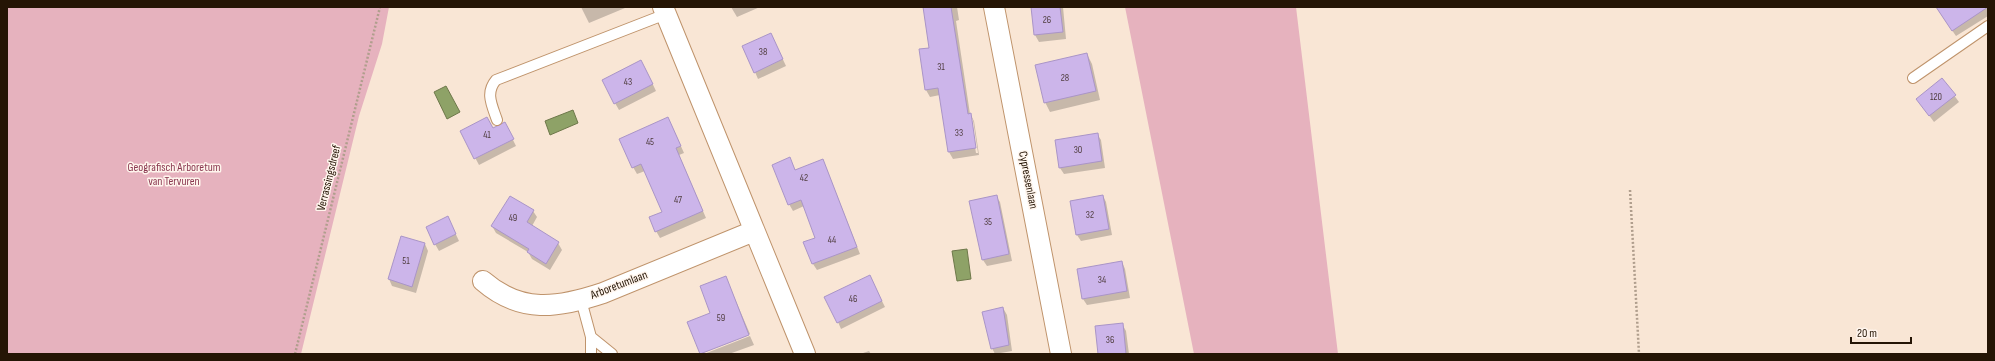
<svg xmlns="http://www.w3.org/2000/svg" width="1995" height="361" font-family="'Sofia Sans Condensed',sans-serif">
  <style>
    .green { fill: #e6b2be }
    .water { fill: #8ea267; stroke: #6e784a }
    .shadow { fill: #0003; fill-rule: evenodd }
    .building { fill: #ccb5ea; stroke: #aa95c7 }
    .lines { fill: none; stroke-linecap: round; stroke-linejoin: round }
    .lane-casing { stroke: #bf936b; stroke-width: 12 }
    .street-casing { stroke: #bf936b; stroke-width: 22 }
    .path { stroke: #b09e8d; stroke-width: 2.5; stroke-dasharray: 2 2; stroke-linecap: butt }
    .lane { stroke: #fff; stroke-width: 10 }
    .street { stroke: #fff; stroke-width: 20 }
    .labels { text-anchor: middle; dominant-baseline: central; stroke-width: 3; stroke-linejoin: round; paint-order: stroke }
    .number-label { font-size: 10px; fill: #4f3d3e }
    .park-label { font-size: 12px; fill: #8a3850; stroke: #fff5ed }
    .street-label { font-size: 12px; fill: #251505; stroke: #fff5ed }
  </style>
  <rect width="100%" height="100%" fill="#f9e6d5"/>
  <path class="green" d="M7,7h382l-7,37 -23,72 -58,238h-294z
    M1125,7h171l42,347h-144z"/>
  <path class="water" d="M446,86l14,26 -13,7 -13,-27z
    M573,110l5,13 -28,12 -5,-14z
    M967,249l4,30 -14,2 -5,-30z"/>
  <path class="shadow" d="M581,7h44v1l-36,15z
    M731,7h29l-23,10z
    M924,7h33l2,13 -3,1 14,93 4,7 5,34 -26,4 -4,-7 -9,-57 -10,2 -4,-7 -6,-40 10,-2zM970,117l3,3 5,33h-2z
    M1032,7h31l3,32 -27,3 -4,-7z
    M1936,7h52v9l-32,20z
    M771,34l15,32 -28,13 -3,-7z
    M1087,54l5,10 8,36 -50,12 -5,-10z
    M645,68l11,23 -37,19 -4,-7z
    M1942,79l17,23 -25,20 -17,-23z
    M671,124l13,29 -5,2 27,63 -46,20 -4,-7 7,-19 -18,-41 -8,3 -4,-7z
    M493,129l15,1 8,16 -37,19 -18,-34z
    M1097,134l4,6 4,28 -41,6 -4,-6 -4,-27z
    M789,158l7,13 27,-11 37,94 -43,16 -4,-6 3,-26 -12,-32 -11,5 -4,-7z
    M996,196l4,6 12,59 -25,5 -4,-6 -13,-59z
    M1103,196l3,6 6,33 -31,6 -4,-6 -6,-34z
    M533,211l4,6 -5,9 26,17 4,7 -12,20 -18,-11 -4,-7 -32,-19 -4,-7z
    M451,224l8,17 -20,10 -4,-7z
    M425,244l3,7 -12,42 -24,-7 -3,-7z
    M1122,262l3,7 5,29 -43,7 -4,-6z
    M726,278l24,56 -50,19 12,-39z
    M873,283l12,24 -44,22 -3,-7z
    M1003,308l4,7 5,36 -17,3 -3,-6z
    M1122,324l4,7 3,23h-30z
    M750,336l4,9 -25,9h-25z
    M869,351l2,3h-11z"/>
  <path class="building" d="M923,7h28l17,107 3,-1 5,35 -28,4 -10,-64 -13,2 -6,-41 10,-1z
    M1031,7h29l3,25 -29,3z
    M1936,7h52l-36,24z
    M771,33l12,26 -29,14 -12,-27z
    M1087,53l9,38 -52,12 -9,-38z
    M641,60l12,24 -39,20 -12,-24z
    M1942,78l14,17 -27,21 -13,-17z
    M487,117l6,11 12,-6 9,17 -40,20 -14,-28z
    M668,117l13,29 -5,2 27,63 -48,21 -6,-15 13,-5 -21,-48 -9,4 -13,-29z
    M1098,133l4,28 -43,7 -4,-28z
    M790,157l5,13 28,-11 34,88 -45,17 -9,-22 12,-4 -14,-38 -13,5 -16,-40z
    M997,195l12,59 -27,6 -13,-59z
    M1103,195l6,34 -33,6 -6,-34z
    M510,196l24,14 -7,12 32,20 -13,22 -19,-12 2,-3 -38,-23z
    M448,216l8,18 -22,11 -8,-18z
    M401,236l24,7 -13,44 -24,-8z
    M1122,261l5,30 -45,8 -5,-30z
    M870,275l12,26 -45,22 -13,-26z
    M726,276l23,59 -49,19 -13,-32 23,-9 -10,-27z
    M1003,307l6,38 -18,4 -9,-37z
    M1123,323l3,31h-28l-3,-28z"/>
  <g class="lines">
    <defs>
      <path id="lane" d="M1913,78l75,-52
        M497,120c-5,-15 -12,-27 -1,-40l170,-66
        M581,300l10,37v17
        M591,337l21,17"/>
      <path id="street" d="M663,7l142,347
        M994,7l67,347
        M483,281c38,33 75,27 120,12l151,-62"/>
    </defs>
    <use href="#lane" class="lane-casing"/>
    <use href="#street" class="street-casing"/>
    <path class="path" d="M1630,190l9,164
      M295,354l85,-347"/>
    <use href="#lane" class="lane"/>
    <use href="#street" class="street"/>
  </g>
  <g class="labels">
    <g class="number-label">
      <text x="1047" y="20">26</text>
      <text x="763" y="52">38</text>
      <text x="941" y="67">31</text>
      <text x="1065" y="78">28</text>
      <text x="628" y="82">43</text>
      <text x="1936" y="97">120</text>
      <text x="959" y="133">33</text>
      <text x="487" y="135">41</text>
      <text x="650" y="142">45</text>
      <text x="1078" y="150">30</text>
      <text x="804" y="178">42</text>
      <text x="678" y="200">47</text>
      <text x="1090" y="215">32</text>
      <text x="513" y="218">49</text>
      <text x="988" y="222">35</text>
      <text x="832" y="240">44</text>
      <text x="406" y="261">51</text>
      <text x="1102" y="280">34</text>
      <text x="853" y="299">46</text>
      <text x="721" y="318">59</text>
      <text x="1110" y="340">36</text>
    </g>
    <g class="park-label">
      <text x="174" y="167">Geografisch Arboretum<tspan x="174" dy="14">van Tervuren</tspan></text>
    </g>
    <g class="street-label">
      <text transform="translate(329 178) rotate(-76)">Verrassingsdreef</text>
      <text transform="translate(1028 180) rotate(79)">Cypressenlaan</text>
      <text transform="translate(619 285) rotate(-21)">Arboretumlaan</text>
    </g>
  </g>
  <rect width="1995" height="361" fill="none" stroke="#251505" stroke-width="16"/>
  <path d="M1851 337v6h60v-6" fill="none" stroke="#251505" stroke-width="2"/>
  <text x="1857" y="337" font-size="12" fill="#251505" stroke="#fff5ed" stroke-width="3" paint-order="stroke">20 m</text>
</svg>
